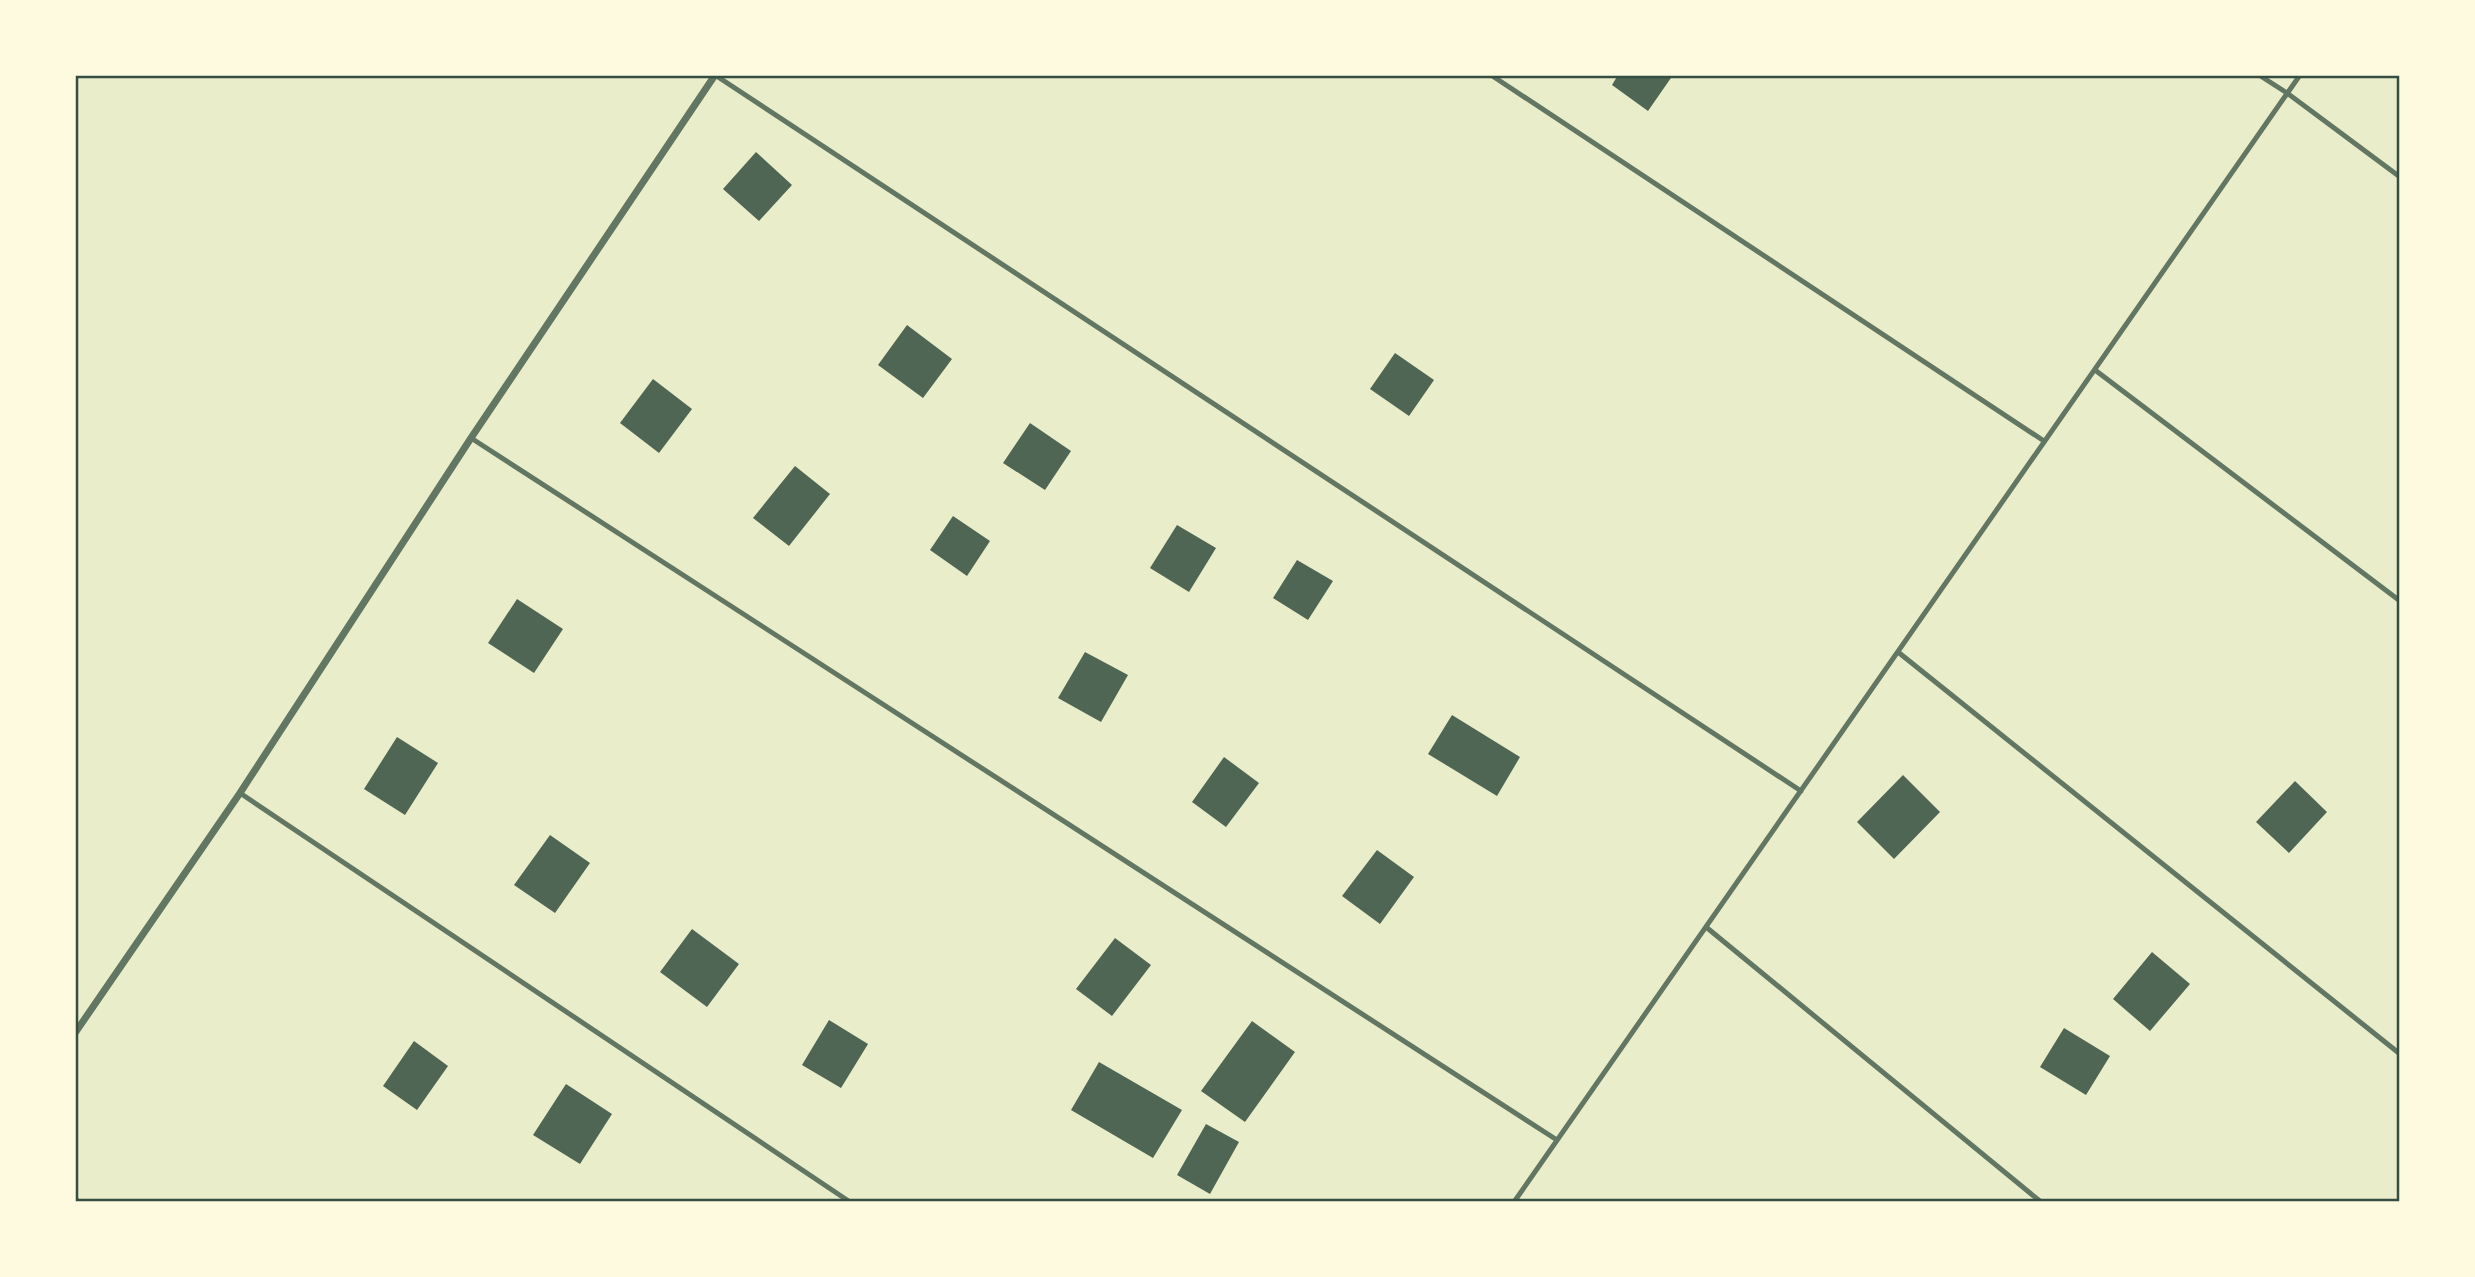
<svg xmlns="http://www.w3.org/2000/svg" width="2475" height="1277" font-family="'Alegreya Sans',sans-serif">
  <style>
    .building { fill: #4f6655 }
    .lines { fill: none; stroke-linecap: round; stroke-linejoin: round }
    .service { stroke: #617663; stroke-width: 5 }
    .minor { stroke: #617663; stroke-width: 7 }
    .neatline { fill: none; stroke: #344e41; stroke-width: 2.5 }
  </style>
  <rect width="100%" height="100%" fill="#e9edc9"/>
  <path class="building" d="M1618,75h55l-25,36 -36,-26z
    M756,152l36,33 -33,36 -36,-32z
    M907,325l45,34 -29,39 -45,-33z
    M1395,353l39,27 -25,36 -39,-27z
    M653,379l39,30 -33,44 -39,-30z
    M1030,423l41,28 -26,39 -42,-27z
    M795,466l35,28 -41,52 -36,-28z
    M953,516l37,25 -23,35 -37,-26z
    M1177,525l39,23 -27,44 -39,-24z
    M1297,560l36,21 -25,39 -35,-22z
    M517,599l46,30 -29,44 -46,-30z
    M1085,652l43,23 -27,47 -43,-24z
    M1452,715l68,42 -23,39 -69,-42z
    M397,737l41,26 -33,52 -41,-26z
    M1224,757l35,26 -33,44 -34,-25z
    M1903,775l37,37 -46,47 -37,-37z
    M2295,781l32,31 -38,41 -33,-31z
    M550,835l40,28 -35,50 -41,-28z
    M1377,850l37,27 -34,47 -38,-28z
    M692,929l47,35 -32,43 -47,-35z
    M1115,938l36,27 -39,51 -36,-27z
    M2152,952l38,32 -40,47 -37,-32z
    M829,1020l39,24 -27,44 -39,-23z
    M1252,1021l43,31 -50,70 -44,-31z
    M2064,1028l46,28 -24,39 -46,-28z
    M414,1041l34,25 -31,44 -34,-24z
    M1099,1062l83,48 -29,48 -82,-48z
    M566,1084l46,30 -32,50 -47,-29z
    M1206,1124l33,18 -29,52 -33,-19z"/>
  <g class="lines">
    <path class="service" d="M715,75l1086,716
      M1491,75l553,366
      M2259,75l28,18 113,84
      M2095,370l305,231
      M471,438l1086,702
      M1898,652l502,402
      M240,793l610,409
      M1706,927l335,275
      M75,1199l4,3
      M1514,1202l786,-1127"/>
    <path class="minor" d="M75,1033l165,-240 231,-355 244,-363"/>
  </g>
  <rect width="2475" height="1277" fill="none" stroke="#fefae0" stroke-width="154"/>
  <rect x="77" y="77" width="2321" height="1123" class="neatline"/>
</svg>
